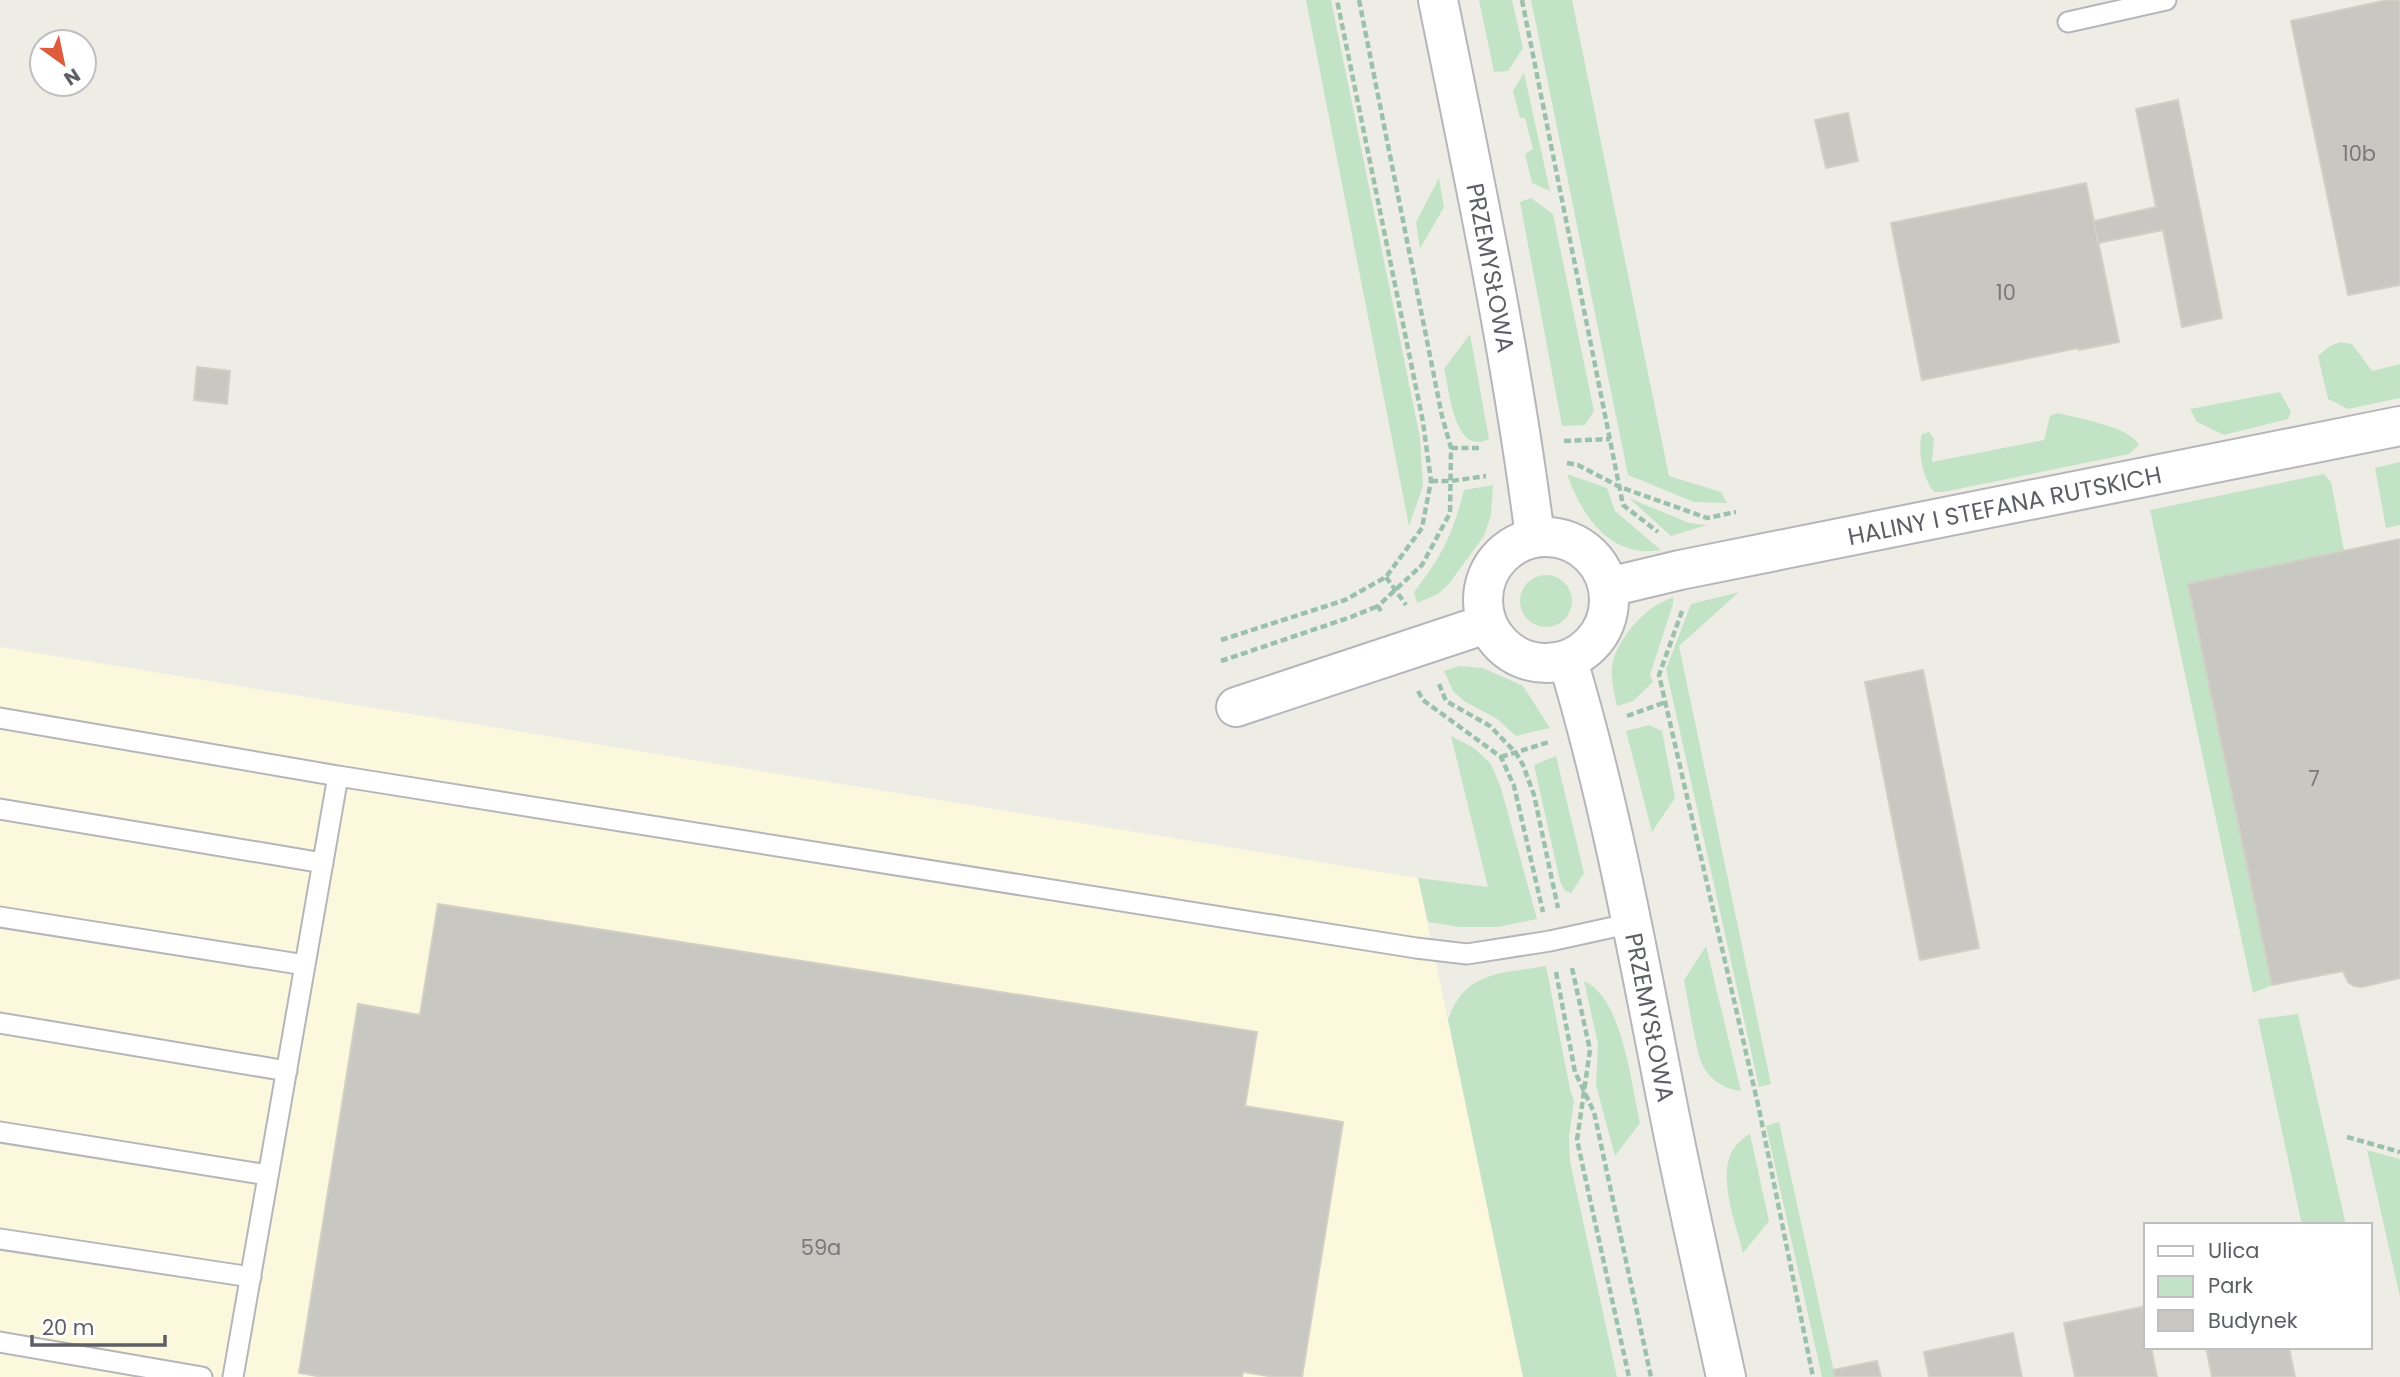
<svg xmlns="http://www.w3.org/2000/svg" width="2400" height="1377" font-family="Poppins,sans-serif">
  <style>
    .commercial { fill: #fbf8dd }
    .green { fill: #c3e3c7 }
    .building { fill: #c9c7c2; stroke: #d2cfc4; stroke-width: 2 }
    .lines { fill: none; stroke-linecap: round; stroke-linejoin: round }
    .service-casing { stroke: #b5b6bb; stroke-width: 23 }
    .minor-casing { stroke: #b5b6bb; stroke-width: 42 }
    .path { stroke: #9bc1ab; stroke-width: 4.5; stroke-dasharray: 7 3.5; stroke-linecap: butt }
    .service { stroke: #fff; stroke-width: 19 }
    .minor { stroke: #fff; stroke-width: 38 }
    .labels { text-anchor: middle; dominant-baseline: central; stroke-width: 7; stroke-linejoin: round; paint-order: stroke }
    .number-label { font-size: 21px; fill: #78797c }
    .street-label { font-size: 24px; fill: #5d5f64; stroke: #fff }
  </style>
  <rect width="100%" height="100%" fill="#eeede5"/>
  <path class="commercial" d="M0,647l1418,231 105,499h-1523z"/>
  <path class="green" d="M1306,0h25l89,438 3,48 -14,40z
    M1479,0h33l11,48 -15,23 -14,1z
    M1531,0h41l97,476 52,16 6,11 -33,-1 -66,-27z
    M1524,73l26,118 -18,-8 -7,-29 8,-5 -8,-31h-5l-7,-27z
    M1439,178l5,29 -24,42 -4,-27z
    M1531,198l22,16 41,197 -9,14 -23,1 -42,-224z
    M1470,334l19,105c-3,1 -7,3 -11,3 -25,0 -29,-55 -34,-73z
    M2340,342l12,2 20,27 28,-7v34l-52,11 -20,-10 -10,-43 12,-10z
    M2280,392l11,20 -3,7 -64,16 -27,-13 -7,-13z
    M2058,413c19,5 73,14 81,32l-10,9 -186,38h-9c-11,-14 -17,-40 -12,-58l7,-2 5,7 -2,23 112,-22 6,-24z
    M2400,462v63l-14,3 -11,-60z
    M1567,474l40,14 8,23 46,39c-51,9 -79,-34 -94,-76z
    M2324,474l7,8 13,68 -156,35 84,400 -19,8 -103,-483z
    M1493,485l-2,30 -7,21 -36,49 -10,9 -21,9 -3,-11c28,-36 39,-58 50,-102z
    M1629,498l60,25 18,2 -36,11z
    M1520 601a26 26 0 1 1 52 0a26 26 0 1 1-52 0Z
    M1739,592l-60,54 92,438 -12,3 -93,-418 25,-65z
    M1673,597v7l-23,71 3,7 -20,19 -16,5c-3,-13 -6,-25 -5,-39 2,-20 21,-44 36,-56 7,-6 17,-10 25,-14z
    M1460,666l23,2 40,18 27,42 -34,8 -19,-17 -33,-18 -11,-10 -9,-20z
    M1649,725l13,6 13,67 -23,34 -26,-101z
    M1451,736l23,12 17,16 10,24 36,131 -39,8h-39l-31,-5 -10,-44 70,9z
    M1556,756l28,117 -13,20 -6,-2 -5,-10 -26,-116z
    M1706,946l35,145c-16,-2 -28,-9 -37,-23 -8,-13 -16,-69 -20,-88z
    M1546,966l24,123 4,12 -5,35 1,25 47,216h-94l-75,-357c17,-50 54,-46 98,-54z
    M1584,981c39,17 47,103 56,142l-25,33 -19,-71 2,-41z
    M2298,1014l48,211h-44l-44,-206z
    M1779,1122l56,255h-13l-56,-251z
    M1750,1134l19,87 -26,32c-8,-36 -36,-96 7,-119z
    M2367,1150l33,9v138z"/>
  <path class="building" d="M2387,0h13v285l-52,10 -57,-274z
    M2178,100l44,218 -40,9 -19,-97 -65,13 -4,-22 62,-14 -20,-98z
    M1848,113l10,48 -32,7 -11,-48z
    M2086,183l33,159 -40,8 -1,-2 -156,32 -31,-157z
    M197,367l33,4 -3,33 -33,-4z
    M2400,539v439l-38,9 -8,-1 -6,-4 -5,-11 -71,14 -84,-401z
    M1923,670l56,278 -59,12 -55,-278z
    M438,904l819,128 -12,74 98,16 -41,255h-27l-32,-5 -1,5h-919l-24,-4 59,-369 62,11z
    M2142,1307l4,20v20h5l6,30h-82l-11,-54z
    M2013,1333l9,44h-93l-5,-25z
    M2206,1347h83l6,30h-83z
    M1877,1361l4,16h-46l-2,-7z"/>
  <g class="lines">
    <defs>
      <path id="service" d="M2068,22l98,-22
        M0,718l338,58
        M0,809l323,54
        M0,917l305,48
        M0,1023l287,48
        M0,1132l268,43
        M0,1239l251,38
        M0,1342l202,35
        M233,1377l105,-601 1078,172 51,6 83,-13 82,-18"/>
      <g id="minor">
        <path id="s1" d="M1438,0c36,178 74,356 97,537"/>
        <circle cx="1546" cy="600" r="63"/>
        <path id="s2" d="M1609,587l71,-17 720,-144"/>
        <path id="s3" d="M1568,661c43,144 70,293 99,441 18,92 39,183 59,275"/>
        <path d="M1236,707l250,-83"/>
      </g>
    </defs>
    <use href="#service" class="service-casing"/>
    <use href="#minor" class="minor-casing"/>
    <path class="path" d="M1359,0l83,416 9,32 -1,65 -28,52 -44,41 4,7
      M1522,0l101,505 35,27
      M1564,441l46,-2
      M1451,448h31
      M1567,463l11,2 42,22 87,31 29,-6
      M1431,481h20l35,-5
      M1386,577l20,28
      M1682,611l-23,64 100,434 54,268
      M1221,640l124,-40 41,-23 36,-49 9,-47 -8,-59 -86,-422
      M1221,661l130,-44 27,-11
      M1439,684l7,17 44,25 26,27 7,12 11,30 24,113
      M1418,691l5,9 78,57 13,29 29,126
      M1627,716l39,-14
      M1501,757l48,-15
      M1572,968l18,82 -13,90 52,237
      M1556,972l19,100 19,40 57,265
      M2347,1137l53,15"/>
    <use href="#service" class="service"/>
    <use href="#minor" class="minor"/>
  </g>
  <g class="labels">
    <g class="number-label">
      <text x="2359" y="153">10b</text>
      <text x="2006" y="292">10</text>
      <text x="2314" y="778">7</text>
      <text x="821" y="1247">59a</text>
    </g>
    <g class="street-label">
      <text stroke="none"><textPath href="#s1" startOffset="273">PRZEMYSŁOWA</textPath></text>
      <text stroke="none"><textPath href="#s2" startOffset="404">HALINY I STEFANA RUTSKICH</textPath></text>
      <text stroke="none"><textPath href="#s3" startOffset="366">PRZEMYSŁOWA</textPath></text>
    </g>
  </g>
  <rect x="2144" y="1223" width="228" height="126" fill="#ffffff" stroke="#bebfc1" stroke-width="2"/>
  <rect x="2158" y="1246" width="35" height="10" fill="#ffffff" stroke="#bebfc1" stroke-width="2"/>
  <text x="2208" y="1258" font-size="21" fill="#5d5f64">Ulica</text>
  <rect x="2158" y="1276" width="35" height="21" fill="#c3e3c7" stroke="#bebfc1" stroke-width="2"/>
  <text x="2208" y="1293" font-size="21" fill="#5d5f64">Park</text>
  <rect x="2158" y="1310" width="35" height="21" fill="#c9c7c2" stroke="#bebfc1" stroke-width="2"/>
  <text x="2208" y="1328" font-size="21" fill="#5d5f64">Budynek</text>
  <g transform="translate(63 63) rotate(147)"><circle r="33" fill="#ffffff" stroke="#bebfc1" stroke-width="2"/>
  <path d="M0-5L12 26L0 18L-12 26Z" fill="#dc5c3d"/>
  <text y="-10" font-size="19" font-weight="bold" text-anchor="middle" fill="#5d5f64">N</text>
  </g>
  <path d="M32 1335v10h133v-10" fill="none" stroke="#5d5f64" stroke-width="3.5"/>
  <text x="42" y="1335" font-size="21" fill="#5d5f64" stroke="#ffffff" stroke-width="5" paint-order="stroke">20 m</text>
</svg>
